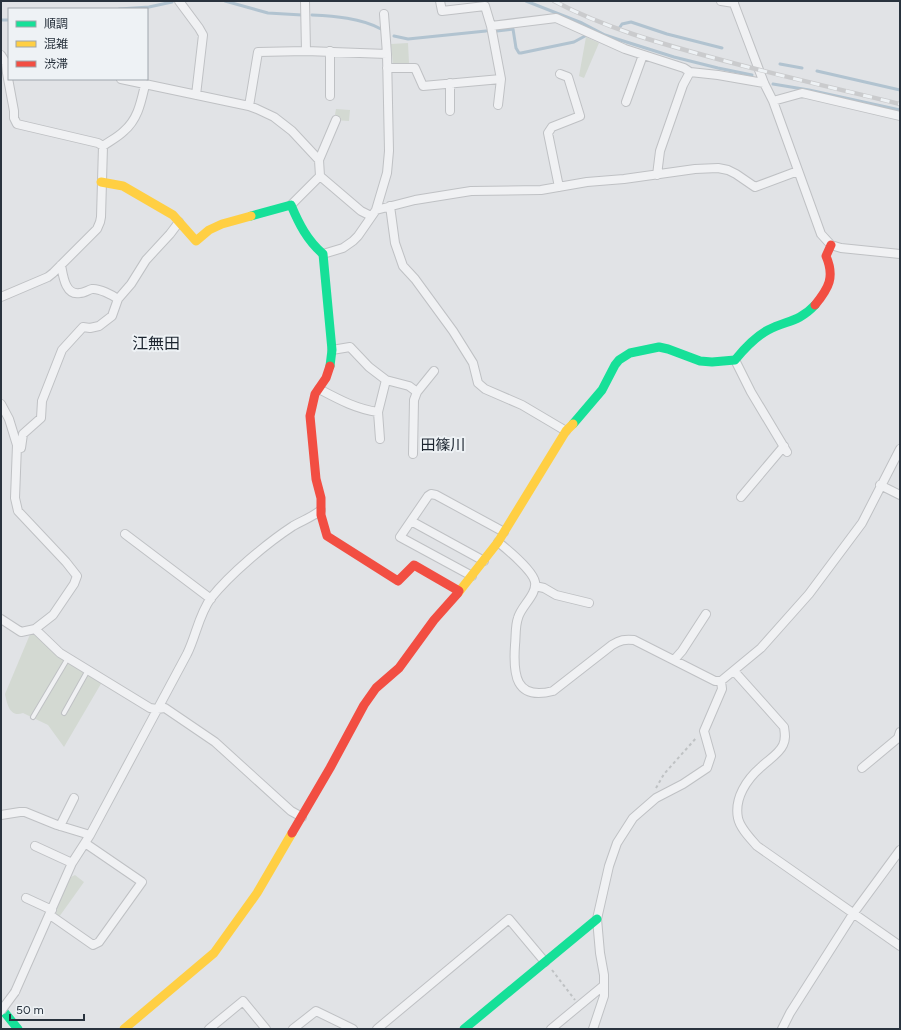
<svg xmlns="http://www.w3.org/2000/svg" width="901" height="1030" font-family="Figtree,'Noto Sans JP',sans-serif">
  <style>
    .green { fill: #d3d9d2 }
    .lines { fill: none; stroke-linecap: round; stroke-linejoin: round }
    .stream { stroke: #b1c3d0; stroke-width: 3 }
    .lane-casing { stroke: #bfc1c4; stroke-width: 6 }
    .street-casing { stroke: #bfc1c4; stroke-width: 10 }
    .path { stroke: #bfc2c4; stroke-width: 2; stroke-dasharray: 3 3; stroke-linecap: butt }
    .lane { stroke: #f0f1f3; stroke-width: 4 }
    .street { stroke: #f0f1f3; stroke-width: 8 }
    .fast { stroke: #16e098; stroke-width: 9 }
    .slow { stroke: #ffcf43; stroke-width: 9 }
    .jam { stroke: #f24e42; stroke-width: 9 }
    .rail-casing { stroke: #cacbcd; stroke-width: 4.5 }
    .rail { stroke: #eef2f5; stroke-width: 3; stroke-dasharray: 9; stroke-linecap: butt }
    .street-bridge-casing { stroke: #bfc1c4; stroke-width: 10; stroke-linecap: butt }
    .street-bridge { stroke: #f0f1f3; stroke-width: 8 }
    .labels { text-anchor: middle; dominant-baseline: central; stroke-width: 4; stroke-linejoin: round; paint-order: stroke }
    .neighbourhood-label { font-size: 15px; fill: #1b242f; stroke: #eef2f5 }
    .quarter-label { font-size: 16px; fill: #1b242f; stroke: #eef2f5 }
  </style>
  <rect width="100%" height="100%" fill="#e1e3e6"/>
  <path class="green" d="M586,37l13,6 -15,35 -5,-2z
    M408,43l1,20 -16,1 -2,-20z
    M336,109l14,1 -1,11 -15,-1z
    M31,632l10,6 15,17 46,27 -38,65 -16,-22 -25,-12c-13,5 -16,-9 -18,-19z
    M75,875l9,7 -25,35c-2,-1 -3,-1 -3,-5 -1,-8 11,-27 15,-35z"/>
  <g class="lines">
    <path class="stream" d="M225,1l43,12 34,2
      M526,1l56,22 23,12 12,4 57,18 44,11 34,7
      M119,9l30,-2 23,-5
      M312,15c22,1 49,3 69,14
      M1,20h8
      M620,27l2,-3 9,-2 36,12 55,14
      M497,31l16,-2 3,19 3,5h2l53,-11 11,-6
      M394,36l14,3 78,-8
      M780,64l22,4
      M817,71l83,19
      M773,84l36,6 91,20"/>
    <defs>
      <path id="lane" d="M64,713l24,-43
        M33,717l35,-59"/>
      <path id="street" d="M179,1l20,27 4,7 -7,60
        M305,1l1,50 81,3 2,97 -2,22 -11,37 -18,26 -5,5 -10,7 -20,6
        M440,1l2,10 43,-5 6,20 10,53 -3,26
        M721,1l13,2
        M733,1l31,82 9,18 48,133 10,11 10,3 59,6
        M384,14l3,40
        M491,26l65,-8 69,31 59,19 6,4 28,3 46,8
        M1,55l5,8 1,10 7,38v7l3,6 81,19 5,3
        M387,68h28l8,18 78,-7
        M121,79l128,27 8,3 17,8 18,14 27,29 1,16 41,35 10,5
        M330,96v-45
        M773,101l29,-8 98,23
        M626,102l17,-47
        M249,106l9,-54 48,-1
        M450,111v-28
        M319,160l17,-40
        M657,175l3,-24 23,-66 7,-13
        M559,187l-11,-54 4,-6 28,-11 -12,-39 -8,-3
        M291,205l29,-29
        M390,206l5,37 8,23 12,13 38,52 20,32 5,20 7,6 37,16 44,26
        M376,210l39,-10 56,-9 70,-1 46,-8 37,-3 71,-10 23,-1 10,2 8,4 19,13 43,-16
        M61,265c2,10 4,31 19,28 4,0 8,-3 12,-4 7,-1 20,6 26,10
        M1,297l47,-20 5,-4 44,-44 3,-7 1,-5 2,-71c7,-5 15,-9 21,-15 14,-12 17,-29 21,-46
        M735,360l16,32 36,60
        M386,380l23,6 8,6
        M319,389c19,10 37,20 59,23l8,-32 -17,-13 -19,-20 -18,3
        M1,404l8,15 8,26 -2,53 3,13 48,51 11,14 -3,8 -21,31 -18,14
        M378,412l2,27
        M17,449l4,-1 2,-14 18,-16 1,-17 20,-51 21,-23 7,1 9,-2 13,-10 6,-17 13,-15 15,-24 24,-26 9,-12
        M413,454l1,-54 3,-8 17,-21
        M880,485l20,10
        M741,497l43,-51
        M411,521l73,40
        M125,534l86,65
        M498,542c10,8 35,29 37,40 2,13 -14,24 -17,36 -3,8 -2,18 -3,27 -2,29 0,56 38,46l59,-46c8,-5 13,-6 22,-5l81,41h6l40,-33 48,-54 53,-71 38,-74
        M472,576l-72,-39 28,-41 3,-2 5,1 68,37
        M535,586l9,2 12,7 33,8
        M1,619l20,13 14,-3 25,24 90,55 7,1 8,-1 50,34 76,69 11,6
        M674,660l8,-9 24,-37
        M734,671l50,56c1,7 2,12 -1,18 -4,9 -15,15 -22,22 -14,12 -27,31 -23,51 2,10 12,20 19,28l143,100
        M862,768l36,-30 2,-6
        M1,815l19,-3h5l32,13 33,10
        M60,826l14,-28
        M35,846l37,17
        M26,898l26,12
        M50,915l43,30 6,-3 43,-60 -57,-39
        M15,992l57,-129 18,-28c32,-60 65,-121 97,-181 9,-18 12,-40 24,-56 19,-24 56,-55 82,-72 10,-6 18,-8 28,-16
        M209,1029l34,-28 23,28
        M293,1029l23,-18 37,18
        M377,1029l132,-110 36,43
        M551,1029l52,-43
        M593,1029l11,-33v-21l-4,-22 -3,-34 12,-53 8,-23 16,-25 23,-20 27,-14 24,-16 4,-12 -7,-25 18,-42 -1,-8
        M782,1029l8,-16 63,-99 47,-64"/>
    </defs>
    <use href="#lane" class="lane-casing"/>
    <use href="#street" class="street-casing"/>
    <path class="path" d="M656,788l8,-14 33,-37
      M552,970l23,30"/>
    <use href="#lane" class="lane"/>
    <use href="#street" class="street"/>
    <path class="fast" d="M251,216l40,-11c8,19 16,35 32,49l9,96 -2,16
      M573,424l29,-34 13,-25 4,-5 11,-7 29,-6 9,2 32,12 12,1 23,-2c9,-11 20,-23 33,-30 19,-10 30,-7 47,-25
      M1,1008l17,21
      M464,1029l133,-110"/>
    <path class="slow" d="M101,182l22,4 50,29 23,26 13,-11 13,-6 29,-8
      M458,593l40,-51 68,-111 7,-7
      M124,1029l90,-76 43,-60 35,-60"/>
    <path class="jam" d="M815,305c14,-17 20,-28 11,-49l5,-11
      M330,366l-4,12 -11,16 -5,22 6,63 5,19v17l6,21 71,45 16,-16 45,26
      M292,833l38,-65 34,-63 12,-17 23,-20 35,-48 24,-27"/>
    <defs>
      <path id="rail" d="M554,1c51,27 105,42 160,57 62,17 124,31 186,46"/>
    </defs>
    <use href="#rail" class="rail-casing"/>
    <use href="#rail" class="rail"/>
    <defs>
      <path id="street-bridge" d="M1,1011l14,-19"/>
    </defs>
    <use href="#street-bridge" class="street-bridge-casing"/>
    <use href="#street-bridge" class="street-bridge"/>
  </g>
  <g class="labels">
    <g class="neighbourhood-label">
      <text x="443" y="445">田篠川</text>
    </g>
    <g class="quarter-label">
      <text x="156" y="343">江無田</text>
    </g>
  </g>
  <rect width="901" height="1030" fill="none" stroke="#29333e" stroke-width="4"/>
  <rect x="8" y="8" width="140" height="72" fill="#eef2f5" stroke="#9fa6ac"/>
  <rect x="16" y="21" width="20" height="6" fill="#16e098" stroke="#9fa6ac"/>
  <text x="44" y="28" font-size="12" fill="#29333e">順調</text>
  <rect x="16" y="41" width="20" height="6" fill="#ffcf43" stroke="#9fa6ac"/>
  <text x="44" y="48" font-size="12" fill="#29333e">混雑</text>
  <rect x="16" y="61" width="20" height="6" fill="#f24e42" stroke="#9fa6ac"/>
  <text x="44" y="68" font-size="12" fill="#29333e">渋滞</text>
  <path d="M10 1014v6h74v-6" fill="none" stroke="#29333e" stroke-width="2"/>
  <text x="16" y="1014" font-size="12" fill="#29333e" stroke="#eef2f5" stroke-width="3" paint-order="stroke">50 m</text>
</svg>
